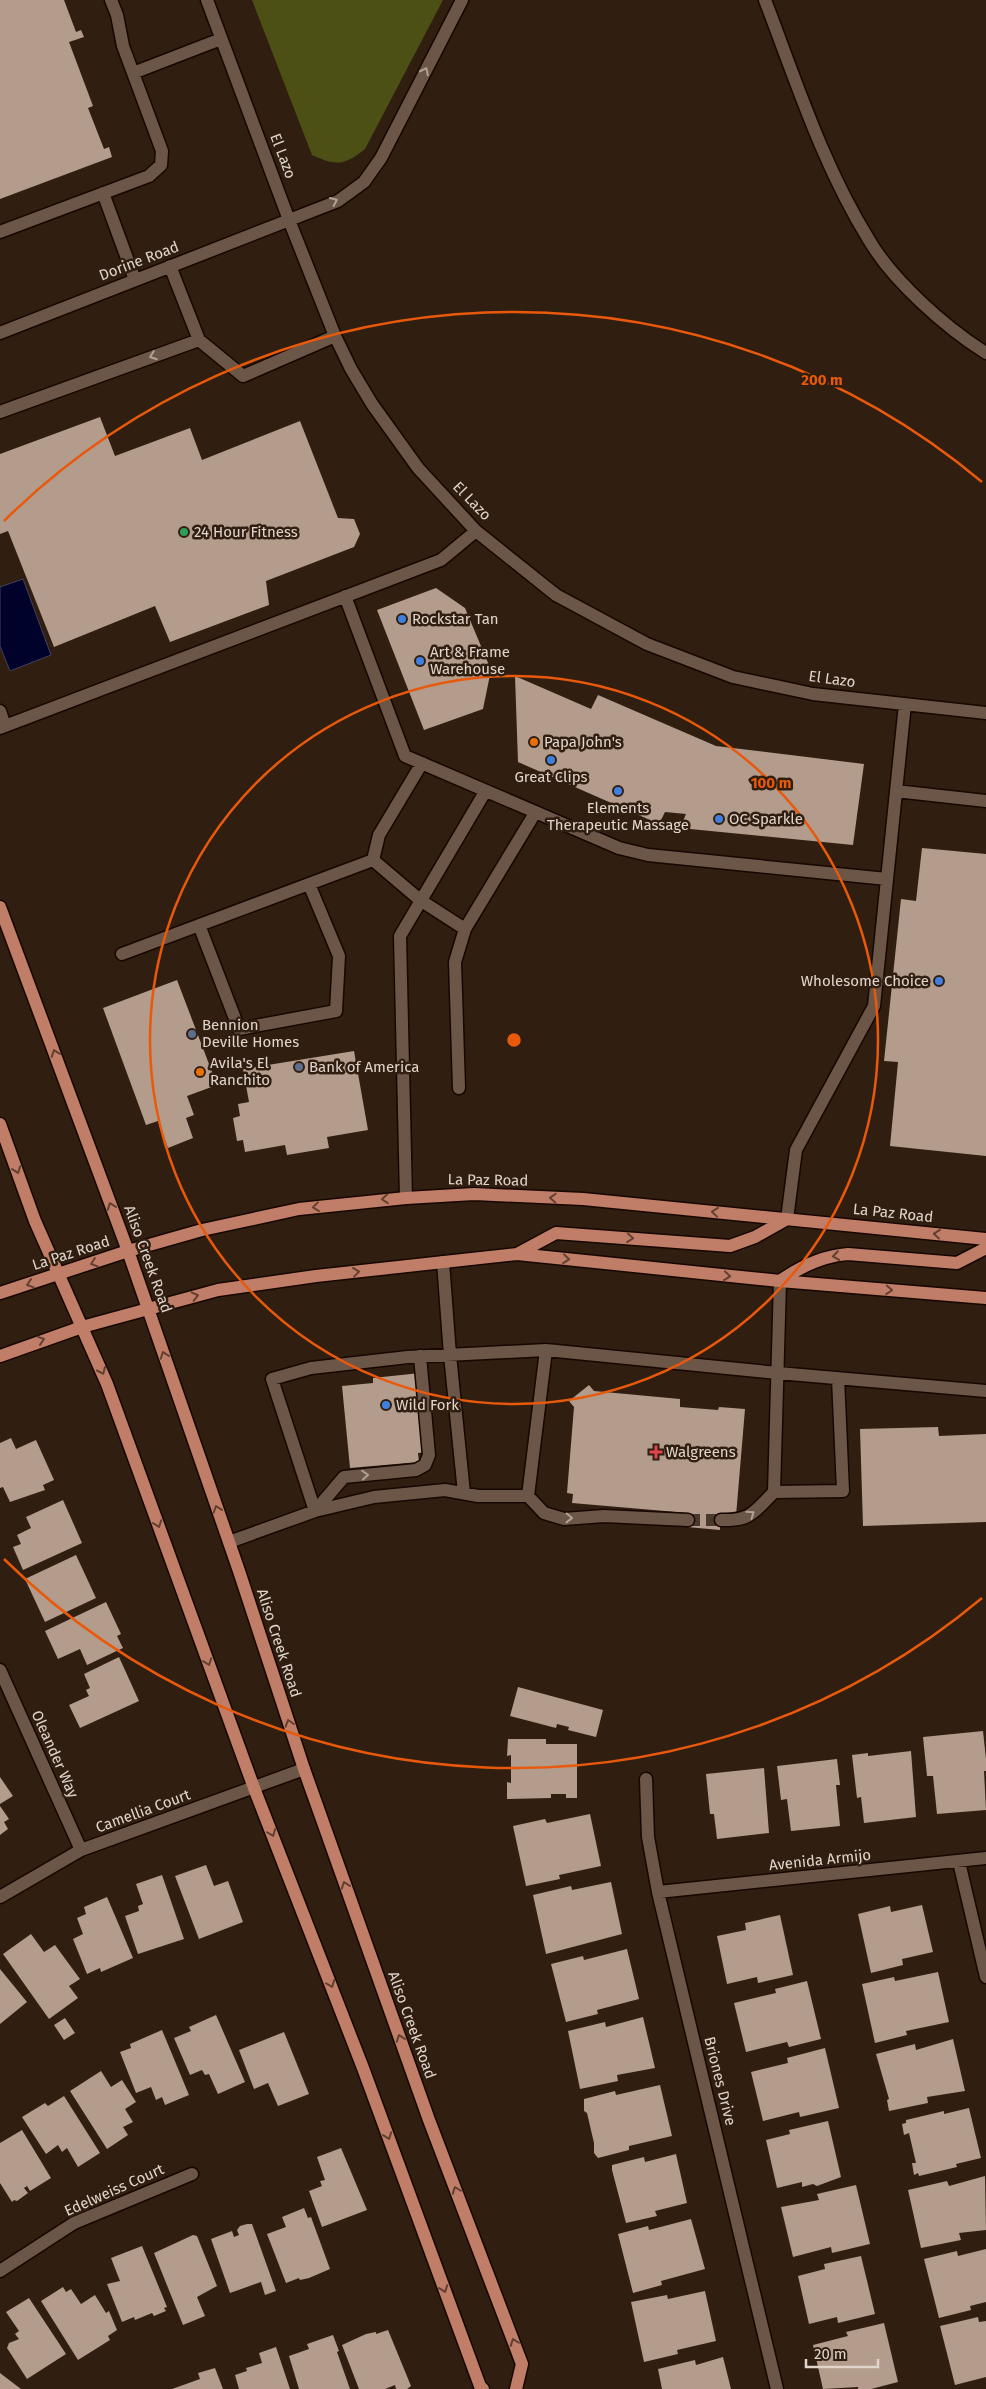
<svg xmlns="http://www.w3.org/2000/svg" width="986" height="2389" font-family="'Fira Sans',sans-serif">
  <style>
    .green { fill: #4c5014 }
    .water { fill: #00022c; stroke: #43415c }
    .building { fill: #b39c8b }
    .lines { fill: none; stroke-linecap: round; stroke-linejoin: round }
    .minor-tunnel { stroke: #4a392d; stroke-width: 12; stroke-dasharray: 12 6; stroke-linecap: butt }
    .minor-casing { stroke: #170700; stroke-width: 15 }
    .major-casing { stroke: #170700; stroke-width: 15 }
    .minor { stroke: #6b5647; stroke-width: 12 }
    .major { stroke: #c07e69; stroke-width: 12 }
    .oneway { stroke: #b1a296 }
    .oneway2 { stroke: #624030 }
    .ring { fill: none; stroke: #e8590c; stroke-width: 2.5 }
    .leisure-dot { fill: #2e9e5b; stroke: #301e11; stroke-width: 2 }
    .shop-dot { fill: #3f7fe0; stroke: #301e11; stroke-width: 2 }
    .food-dot { fill: #e8710a; stroke: #301e11; stroke-width: 2 }
    .service-dot { fill: #5c6f8a; stroke: #301e11; stroke-width: 2 }
    .health-dot { fill: #e0444e; stroke: #301e11; stroke-width: 2 }
    .labels { text-anchor: middle; dominant-baseline: central; stroke-width: 5; stroke-linejoin: round; paint-order: stroke }
    .street-label { font-size: 15px; fill: #e0d4cb; stroke: #301e11 }
    .poi-label { font-size: 15px; fill: #e0d4cb; stroke: #301e11; text-anchor: start }
    .centre { fill: #e8590c; stroke: #301e11; stroke-width: 2.5 }
    .ring-label { font-size: 15px; text-anchor: middle; font-weight: bold; fill: #e8590c; stroke: #301e11; stroke-width: 5; stroke-linejoin: round; paint-order: stroke }
  </style>
  <rect width="100%" height="100%" fill="#301e11"/>
  <path class="green" d="M252,0h191l-78,149c-21,17 -29,17 -53,6z"/>
  <path class="water" d="M23,579l28,76 -41,16 -10,-25v-59z"/>
  <path class="building" d="M0,0h64l12,32 5,-2 3,7 -15,5 24,64 -5,2 16,41 5,-2 3,10 -112,42z
    M100,417l15,39 75,-28 12,32 98,-39 38,97 16,1 6,15 -6,13 -88,34 3,24 -99,37 -15,-36 -101,41 -46,-116 -8,3v-80z
    M436,588l29,20 26,62 -8,39 -59,21 -47,-120z
    M515,676l76,33 7,-14 118,51 148,18 -11,81 -173,-17 6,-14 -21,-2 -6,12 -141,-62z
    M922,848l64,6v302l-96,-10 8,-84 -14,-1 17,-162 15,2z
    M177,980l40,105 -30,11 7,19 -8,3 7,20 -25,10 -10,-27 -12,4 -43,-117z
    M354,1051l14,79 -41,7 2,11 -42,7 -2,-10 -40,7 -2,-12 -6,1 -4,-23 7,-2 -2,-12 11,-2 -6,-33z
    M420,1373l8,79 -10,1 1,9 -69,6 -8,-82 31,-3v-5z
    M589,1385l5,6 86,8v8l38,3 1,-3 26,2 -9,107 -15,-1 -1,15 -33,-3 1,-14 -116,-10 1,-9 -6,-1 7,-86 -5,-6z
    M938,1427l1,9 47,-2v88l-123,4 -3,-97z
    M11,1438l5,11 20,-9 18,40 -11,5 2,5 -35,12 -7,-15 -3,1v-45z
    M63,1500l19,43 -59,27 -10,-23 8,-3 -4,-9 14,-7 -5,-11z
    M76,1555l20,43 -51,24 -20,-43z
    M106,1602l15,32 -4,2 6,12 -36,17 -7,-16 -22,10 -13,-28z
    M119,1657l20,44 -59,27 -11,-23 20,-9 -3,-6 4,-2 -6,-14z
    M518,1687l85,23 -7,27 -28,-7 1,-3 -12,-3 -1,4 -46,-12z
    M983,1731l3,28v12h-2l2,39 -49,4 -4,-38h-6l-4,-39z
    M508,1739h38v5h31v54h-11v-4h-15v4l-44,1v-17l4,1v-28l-4,1z
    M911,1751l5,66 -52,6 -3,-26 -4,1 -5,-43 16,-2v3z
    M837,1759l3,26h-4l4,41 -49,5 -4,-32 -6,1 -4,-34z
    M764,1768l5,65 -52,6 -3,-25h-4l-4,-40z
    M0,1777l13,19 -13,8z
    M0,1806l9,13 -5,3 4,7 -8,6z
    M590,1814l11,52 -42,9 1,4 -34,7 -13,-60 32,-7 2,4z
    M206,1865l8,21 14,-5 15,41 -44,17 -24,-63z
    M162,1875l22,64 -46,15 -13,-38 14,-5 -1,-5 5,-2 -7,-20z
    M611,1882l11,52 -76,20 -13,-59 38,-9 1,4z
    M107,1897l26,61 -32,14 -1,-4 -13,6 -14,-35 10,-5 -6,-16 9,-4 -2,-7z
    M922,1905l11,47 -31,7 1,6 -32,8 -13,-59 32,-8 1,6z
    M780,1915l13,60 -35,8 -1,-6 -30,7 -10,-48 29,-6 -1,-7z
    M31,1934l13,18 11,-7 25,34 -11,7 9,12 -29,21 -46,-65z
    M627,1949l12,50 -42,11 1,4 -32,8 -15,-58 32,-8 1,4z
    M0,1969l27,33 -27,22z
    M938,1972l11,50 -43,9 1,4 -32,8 -13,-59 32,-7 1,4z
    M807,1981l14,58 -32,8 -2,-5 -41,10 -12,-49 42,-10 -1,-4z
    M216,2015l29,67 -27,12 -9,-20 -4,1 -3,-5 -12,5 -16,-37 17,-7 -2,-4z
    M643,2017l12,51 -38,7 1,6 -38,8 -12,-58 37,-9 1,5z
    M65,2018l10,15 -11,7 -10,-15z
    M162,2030l27,65 -24,10 -3,-8 -6,3 -5,-13 -15,6 -16,-41 11,-4 -1,-4z
    M284,2032l25,62 -31,12 -10,-23 -14,6 -15,-39z
    M953,2039l12,52 -38,6 1,6 -39,8 -2,-11 2,-1 -13,-45 39,-10 1,6z
    M825,2048l14,60 -39,9 -1,-5 -36,9 -12,-49 37,-9 -1,-5z
    M101,2071l10,16 11,-7 14,22 -11,7 8,13 -10,5 5,8 -21,14 -37,-58z
    M660,2085l12,51 -43,10v4l-31,8 -4,-5v-10l-7,-30 -3,-2v-12l31,-8 1,4z
    M64,2096l36,57 -22,14 -11,-19 -5,4 -4,-7 -12,9 -24,-37 23,-14 3,3z
    M969,2108l12,50 -25,6 1,3 -38,9 -1,-3 -4,2 -2,-12h4l-7,-30 -5,2 -2,-11 4,-1v-3l38,-9v3z
    M828,2121l13,56 -24,9 -4,-2 -11,3v-5l-25,6 -11,-48 24,-6 -1,-4z
    M22,2130l29,48 -21,13 -3,-5 -3,2 4,5 -11,8 -3,-1 -2,2 -12,-19v-40z
    M341,2148l26,62 -45,17 -13,-36 13,-5 -2,-5 5,-1 -8,-23z
    M676,2154l11,49 -32,8 2,5 -31,7 -14,-53v-5l32,-8 1,5z
    M985,2176l1,54 -27,3 2,7 -40,8 -13,-58 39,-9 2,5z
    M856,2185l14,59 -38,9 -1,-6 -38,10 -12,-50 38,-7 -2,-6z
    M304,2208l4,10 3,-1 19,52 -21,9 -9,2 -1,-2 -13,5 -19,-49 19,-7 -4,-10z
    M691,2219l14,50 -44,12 1,4 -29,8 -15,-59 30,-8 1,4z
    M247,2224h5l24,67 -11,4 -4,-13 -31,11 -19,-54 21,-8 2,6 5,-2 -2,-5 3,-4z
    M193,2235l4,1 20,50 -20,11 8,19 -22,9 -29,-72z
    M142,2246l25,61 -3,1 2,3 -12,5 -2,-3 -17,7 -1,-3 -12,5 -15,-38 13,-3 -9,-23z
    M986,2249v53l-16,4 1,4 -32,8 -15,-59 33,-8 1,5z
    M861,2256l14,58 -37,9 -1,-6 -28,7 -11,-48 27,-7 -1,-5z
    M63,2287l3,5 5,-3 10,15 14,-9 11,18 3,-2 8,19 -9,6 2,4 -32,20 -37,-59z
    M705,2291l11,50 -39,9 1,4 -34,8 -13,-60 36,-7 1,4z
    M29,2298l37,56 -39,25 -20,-31 2,-5 10,-4 -4,-5 4,-3 -13,-19z
    M978,2317l1,5 7,-1v56l-31,8 -15,-59z
    M884,2323l14,59 -27,7h-13v-2l-35,2 -10,-44 35,-9 -2,-4z
    M388,2330l23,56 -4,3h-11l-1,-4 -10,4h-26l-17,-44 24,-11 10,-2v2z
    M333,2335l6,16 -2,1 13,37h-51l-10,-33 20,-7 -2,-5z
    M276,2347l14,42h-51l-4,-14 12,-4 -1,-3 16,-5 -3,-10z
    M723,2357l8,32h-69l-4,-20 37,-9 1,5z
    M215,2368l8,21h-51l28,-10 -2,-6z
    M0,2373l21,16h-21z"/>
  <g class="lines">
    <path class="minor-tunnel" d="M688,1520h33"/>
    <defs>
      <path id="minor" d="M207,0l82,220 46,116 16,33 21,35 46,64 58,63 80,64 91,49 86,33 80,17 173,19
        M765,0c31,81 58,166 104,240 24,41 77,88 117,113
        M133,73l88,-34
        M103,193l32,87
        M0,232l149,-56 12,-11 1,-14 -39,-105 -6,-31 -6,-15
        M170,266l29,74 44,36 92,-40
        M0,333l338,-132 26,-19 17,-24 81,-158
        M0,412l199,-72
        M345,596l60,160 214,92 29,7 239,24
        M0,711l5,15
        M0,728l441,-168 35,-29
        M896,791l90,10
        M373,860l6,-25 43,-72
        M199,925l40,104 97,-18 3,-55 -30,-72
        M122,954l251,-94 47,40 45,29 70,-116
        M459,1088l-4,-126 10,-33
        M406,1198l-6,-262 85,-144
        M787,1219l9,-69 78,-144 31,-302
        M443,1262l7,93 14,138
        M780,1281l-6,211 69,-1 -5,-113
        M528,1496l16,17 20,6 40,-3 84,4
        M315,1511l-43,-132 39,-11 97,-11 138,-7 232,23 208,18
        M315,1511l29,-34 72,-7 9,-5 4,-10 -9,-99
        M721,1520c30,1 33,-8 53,-28
        M229,1542l86,-31 59,-14 71,-7 33,6h50l18,-146
        M0,1670l81,180
        M646,1779l2,58 10,55 119,497
        M959,1862l27,115
        M658,1892l328,-34
        M0,1897l81,-47 223,-81
        M0,2271l74,-48 118,-49"/>
      <path id="major" d="M0,907l128,344 111,320 65,198 125,351 93,244 -6,25
        M0,1124l35,97 72,163 147,404 109,280 117,318 3,3
        M517,1254l39,-21 174,13 25,-9 32,-18
        M780,1281c21,-15 42,-25 68,-27l109,9 29,-15
        M0,1293l128,-42 74,-21 97,-21 107,-11 68,-4 109,5 403,40
        M0,1356l82,-29 136,-37 98,-14 201,-22 263,27 206,17"/>
    </defs>
    <use href="#minor" class="minor-casing"/>
    <use href="#major" class="major-casing"/>
    <use href="#minor" class="minor"/>
    <use href="#major" class="major"/>
  </g>
  <defs><path id="oneway-chevron" d="M-2-3.5L2.5 0L-2 3.5" fill="none" stroke-width="1.6" stroke-linecap="round" stroke-linejoin="round" transform="scale(1.25)"/></defs>
  <g class="oneway">
    <use href="#oneway-chevron" transform="translate(425 71) rotate(-63)"/>
    <use href="#oneway-chevron" transform="translate(334 201) rotate(-25)"/>
    <use href="#oneway-chevron" transform="translate(153 356) rotate(160)"/>
    <use href="#oneway-chevron" transform="translate(365 1475) rotate(-5)"/>
    <use href="#oneway-chevron" transform="translate(751 1514) rotate(-35)"/>
    <use href="#oneway-chevron" transform="translate(569 1518) rotate(1)"/>
  </g>
  <g class="oneway2">
    <use href="#oneway-chevron" transform="translate(55 1053) rotate(-110)"/>
    <use href="#oneway-chevron" transform="translate(17 1170) rotate(70)"/>
    <use href="#oneway-chevron" transform="translate(553 1198) rotate(-177)"/>
    <use href="#oneway-chevron" transform="translate(385 1199) rotate(176)"/>
    <use href="#oneway-chevron" transform="translate(111 1206) rotate(-110)"/>
    <use href="#oneway-chevron" transform="translate(316 1207) rotate(173)"/>
    <use href="#oneway-chevron" transform="translate(715 1212) rotate(-174)"/>
    <use href="#oneway-chevron" transform="translate(937 1234) rotate(-174)"/>
    <use href="#oneway-chevron" transform="translate(630 1238) rotate(4)"/>
    <use href="#oneway-chevron" transform="translate(836 1256) rotate(172)"/>
    <use href="#oneway-chevron" transform="translate(566 1259) rotate(6)"/>
    <use href="#oneway-chevron" transform="translate(94 1263) rotate(161)"/>
    <use href="#oneway-chevron" transform="translate(356 1272) rotate(-7)"/>
    <use href="#oneway-chevron" transform="translate(727 1276) rotate(6)"/>
    <use href="#oneway-chevron" transform="translate(30 1284) rotate(162)"/>
    <use href="#oneway-chevron" transform="translate(889 1290) rotate(4)"/>
    <use href="#oneway-chevron" transform="translate(195 1296) rotate(-14)"/>
    <use href="#oneway-chevron" transform="translate(41 1340) rotate(-18)"/>
    <use href="#oneway-chevron" transform="translate(164 1355) rotate(-109)"/>
    <use href="#oneway-chevron" transform="translate(102 1371) rotate(66)"/>
    <use href="#oneway-chevron" transform="translate(217 1509) rotate(-109)"/>
    <use href="#oneway-chevron" transform="translate(158 1524) rotate(70)"/>
    <use href="#oneway-chevron" transform="translate(208 1662) rotate(70)"/>
    <use href="#oneway-chevron" transform="translate(289 1723) rotate(-108)"/>
    <use href="#oneway-chevron" transform="translate(272 1833) rotate(69)"/>
    <use href="#oneway-chevron" transform="translate(345 1885) rotate(-110)"/>
    <use href="#oneway-chevron" transform="translate(331 1984) rotate(69)"/>
    <use href="#oneway-chevron" transform="translate(400 2038) rotate(-110)"/>
    <use href="#oneway-chevron" transform="translate(388 2136) rotate(70)"/>
    <use href="#oneway-chevron" transform="translate(456 2190) rotate(-111)"/>
    <use href="#oneway-chevron" transform="translate(444 2289) rotate(70)"/>
    <use href="#oneway-chevron" transform="translate(514 2342) rotate(-111)"/>
  </g>
  <g class="ring">
    <circle cx="514" cy="1040" r="364"/>
    <path d="M982 1598A728 728 0 0 1 4 1559M4 521A728 728 0 0 1 982 482"/>
  </g>
  <circle class="leisure-dot" cx="184" cy="532" r="5"/>
  <g class="shop-dot">
    <circle cx="402" cy="619" r="5"/>
    <circle cx="420" cy="661" r="5"/>
    <circle cx="551" cy="760" r="5"/>
    <circle cx="618" cy="791" r="5"/>
    <circle cx="719" cy="819" r="5"/>
    <circle cx="939" cy="981" r="5"/>
    <circle cx="386" cy="1405" r="5"/>
  </g>
  <g class="food-dot">
    <circle cx="534" cy="742" r="5"/>
    <circle cx="200" cy="1072" r="5"/>
  </g>
  <g class="service-dot">
    <circle cx="192" cy="1034" r="5"/>
    <circle cx="299" cy="1067" r="5"/>
  </g>
  <path class="health-dot" d="M653.5 1444.5h5v5h5v5h-5v5h-5v-5h-5v-5h5z"/>
  <g class="labels">
    <g class="street-label">
      <text transform="translate(283 156) rotate(69)">El Lazo</text>
      <text transform="translate(139 261) rotate(-21)">Dorine Road</text>
      <text transform="translate(472 501) rotate(46)">El Lazo</text>
      <text transform="translate(832 679) rotate(8)">El Lazo</text>
      <text transform="translate(488 1180) rotate(1)">La Paz Road</text>
      <text transform="translate(893 1213) rotate(6)">La Paz Road</text>
      <text transform="translate(71 1253) rotate(-18)">La Paz Road</text>
      <text transform="translate(148 1259) rotate(70)">Aliso Creek Road</text>
      <text transform="translate(279 1643) rotate(72)">Aliso Creek Road</text>
      <text transform="translate(55 1754) rotate(66)">Oleander Way</text>
      <text transform="translate(143 1811) rotate(-20)">Camellia Court</text>
      <text transform="translate(820 1860) rotate(-6)">Avenida Armijo</text>
      <text transform="translate(412 2025) rotate(70)">Aliso Creek Road</text>
      <text transform="translate(720 2081) rotate(76)">Briones Drive</text>
      <text transform="translate(114 2190) rotate(-24)">Edelweiss Court</text>
    </g>
    <g class="poi-label">
      <text x="194" y="532">24 Hour Fitness</text>
      <text x="412" y="619">Rockstar Tan</text>
      <text x="430" y="652">Art &amp; Frame<tspan x="430" dy="17">Warehouse</tspan></text>
      <text x="544" y="742">Papa John's</text>
      <text x="551" y="777" text-anchor="middle">Great Clips</text>
      <text x="618" y="808" text-anchor="middle">Elements<tspan x="618" dy="17">Therapeutic Massage</tspan></text>
      <text x="729" y="819">OC Sparkle</text>
      <text x="929" y="981" text-anchor="end">Wholesome Choice</text>
      <text x="202" y="1025">Bennion<tspan x="202" dy="17">Deville Homes</tspan></text>
      <text x="210" y="1063">Avila's El<tspan x="210" dy="17">Ranchito</tspan></text>
      <text x="309" y="1067">Bank of America</text>
      <text x="396" y="1405">Wild Fork</text>
      <text x="666" y="1452">Walgreens</text>
    </g>
  </g>
  <circle cx="514" cy="1040" r="8" class="centre"/>
  <g class="ring-label">
    <text x="822" y="385">200 m</text>
    <text x="771" y="788">100 m</text>
  </g>
  <path d="M806 2359v8h72v-8" fill="none" stroke="#e0d4cb" stroke-width="2.5"/>
  <text x="814" y="2359" font-size="15" fill="#e0d4cb" stroke="#301e11" stroke-width="4" paint-order="stroke">20 m</text>
</svg>
